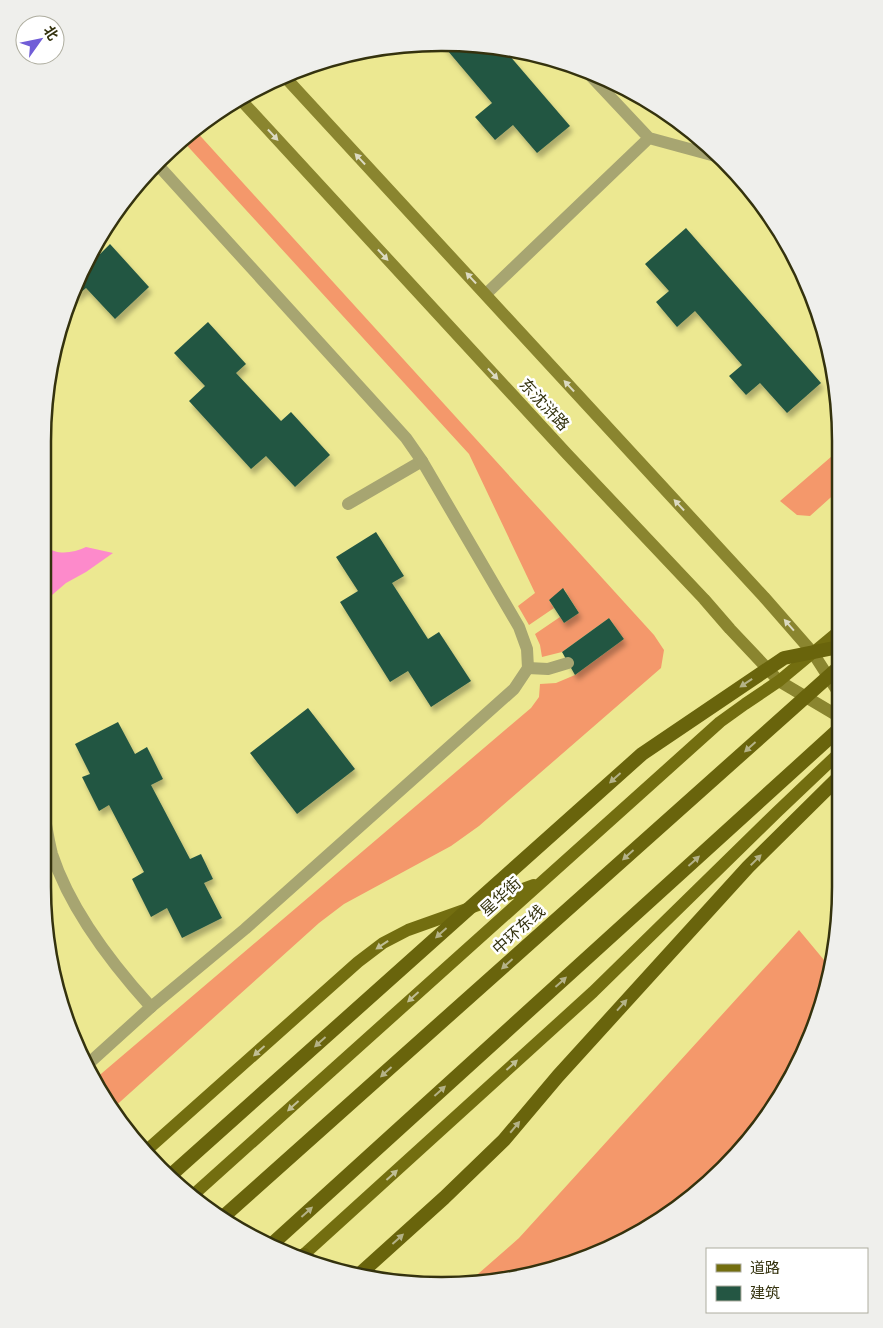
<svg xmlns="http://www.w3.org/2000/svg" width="883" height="1328" font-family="'Nunito Sans','Noto Sans SC',sans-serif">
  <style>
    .forest { fill: #f4986b }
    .water { fill: #fd8acb }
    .building { fill: #245643; filter: url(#shadow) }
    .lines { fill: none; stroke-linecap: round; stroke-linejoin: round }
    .service { stroke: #a7a571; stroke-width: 12 }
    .minor { stroke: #a7a571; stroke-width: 12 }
    .secondary { stroke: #8a852f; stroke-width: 12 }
    .primary { stroke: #736e10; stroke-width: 12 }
    .trunk { stroke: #69640c; stroke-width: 14 }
    .trunk-bridge { stroke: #69640c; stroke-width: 14 }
    .oneway { fill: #dcdac1 }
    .oneway2 { fill: #b4b286 }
    .oneway3 { fill: #c0be93 }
    .labels { text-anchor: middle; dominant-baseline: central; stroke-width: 5; stroke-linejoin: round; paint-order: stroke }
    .street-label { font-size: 16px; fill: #34320e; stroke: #fff }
    .rim { fill: none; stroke: #34320e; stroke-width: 2.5 }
  </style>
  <defs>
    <filter id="shadow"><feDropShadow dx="3" dy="5.5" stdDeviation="2.5" flood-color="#0004"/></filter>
  </defs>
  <rect width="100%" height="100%" fill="#ece891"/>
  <path class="forest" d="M194,129l460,506 10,15 -3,18 -182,158 -28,20 -107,58 -25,19 -208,187 -16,-31 436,-371 8,-11 1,-13 16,-1 19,-8 49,-36 -15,-21 -47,34 -20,5 -2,-12 -5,-11 25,-17 4,6 15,-10 -15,-24 -15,11 5,8 -25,17 -11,-19 17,-13 -66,-139 -287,-314z
    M839,450v40l-29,26 -13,-1 -17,-14z
    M799,930l30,36 -30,97 -58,87 -100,82 -121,46 -50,3 49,-43z"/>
  <path class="water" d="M45,546c12,10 28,7 41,1l27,6 -27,19 -20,11 -14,12 -8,9z"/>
  <path class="building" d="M442,44l52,2 9,2 67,78 -33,27 -24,-28 -18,15 -20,-23 17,-14z
    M686,228l135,155 -34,30 -27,-30 -14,12 -17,-19 13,-11 -47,-54 -18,16 -21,-25 13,-11 -24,-27z
    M110,244l39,43 -34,32 -29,-31 -13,11 11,-34 11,-17 5,6z
    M208,322l38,42 -10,9 45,48 10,-9 39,43 -35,32 -29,-31 -15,13 -62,-68 16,-15 -31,-33z
    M376,532l28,44 -12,7 36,56 11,-7 32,49 -40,26 -23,-36 -18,11 -50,-80 18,-11 -22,-34z
    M563,588l16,25 -15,10 -15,-23z
    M609,618l15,21 -49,36 -13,-23z
    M308,708l47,61 -58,45 -47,-61z
    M118,722l17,32 12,-7 16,32 -12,6 39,74 11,-5 12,25 -9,4 18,35 -40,20 -15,-30 -16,9 -19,-38 12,-7 -35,-67 -10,6 -17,-34 8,-3 -15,-30z"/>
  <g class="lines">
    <path class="service" d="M348,504l74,-43
      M528,668l20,1 20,-6
      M43,808c3,15 5,31 9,46 18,55 60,110 99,153"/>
    <path class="minor" d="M587,72l62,66 70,19
      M486,294l163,-156
      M88,1064l63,-57 94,-78 269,-240 14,-21 -1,-19 -8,-22 -97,-166 -16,-23 -249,-274"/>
    <path class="secondary" d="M284,76l480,521 49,56 25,39
      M240,99l327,355 137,145 26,30 49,52 59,35"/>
    <path class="primary" d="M148,1149l210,-187 25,-19 25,-13 126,-45
      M192,1196l528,-474 25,-18 34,-23 60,-50
      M300,1258l293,-266 184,-180 61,-58"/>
    <path class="trunk" d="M302,1258l2,-3
      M362,1272l82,-74 60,-58 54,-64 190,-209 90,-89"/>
    <path class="trunk-bridge" d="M172,1174l470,-420 142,-96 55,-11
      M223,1217l615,-549
      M271,1245l567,-515"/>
  </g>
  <defs><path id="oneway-solid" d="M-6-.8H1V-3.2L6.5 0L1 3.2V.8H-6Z" transform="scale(1.25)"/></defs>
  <g class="oneway">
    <use href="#oneway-solid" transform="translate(273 135) rotate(47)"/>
    <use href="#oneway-solid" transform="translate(360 159) rotate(-133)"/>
    <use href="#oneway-solid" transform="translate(383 255) rotate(47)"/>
    <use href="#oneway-solid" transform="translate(471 278) rotate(-133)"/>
    <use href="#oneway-solid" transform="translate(493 374) rotate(47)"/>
    <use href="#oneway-solid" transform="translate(569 386) rotate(-133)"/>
    <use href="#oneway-solid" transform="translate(679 505) rotate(-133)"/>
    <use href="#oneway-solid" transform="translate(789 625) rotate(-131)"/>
  </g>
  <g class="oneway2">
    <use href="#oneway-solid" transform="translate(746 683) rotate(146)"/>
    <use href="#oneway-solid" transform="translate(750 747) rotate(138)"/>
    <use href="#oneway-solid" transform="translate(615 778) rotate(138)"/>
    <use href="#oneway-solid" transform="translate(628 855) rotate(138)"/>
    <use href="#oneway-solid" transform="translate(756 860) rotate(-45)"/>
    <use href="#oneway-solid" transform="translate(694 861) rotate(-42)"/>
    <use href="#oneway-solid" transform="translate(441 933) rotate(138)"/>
    <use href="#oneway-solid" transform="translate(507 964) rotate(138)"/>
    <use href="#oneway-solid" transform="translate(561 982) rotate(-42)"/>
    <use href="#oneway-solid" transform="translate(622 1005) rotate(-48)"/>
    <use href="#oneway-solid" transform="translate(320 1042) rotate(138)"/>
    <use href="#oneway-solid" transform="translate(386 1072) rotate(138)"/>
    <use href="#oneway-solid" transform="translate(440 1091) rotate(-42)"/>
    <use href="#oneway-solid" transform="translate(515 1127) rotate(-50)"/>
    <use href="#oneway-solid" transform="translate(307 1212) rotate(-42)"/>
    <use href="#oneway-solid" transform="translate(398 1239) rotate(-42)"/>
  </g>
  <g class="oneway3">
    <use href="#oneway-solid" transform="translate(382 945) rotate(146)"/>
    <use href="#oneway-solid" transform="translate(413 997) rotate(138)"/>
    <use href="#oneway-solid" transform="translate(259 1051) rotate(138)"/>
    <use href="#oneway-solid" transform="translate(512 1065) rotate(-42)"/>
    <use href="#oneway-solid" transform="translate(293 1106) rotate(138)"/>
    <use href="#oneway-solid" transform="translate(392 1175) rotate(-42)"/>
  </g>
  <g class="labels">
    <g class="street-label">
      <text transform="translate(544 405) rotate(47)">东沈浒路</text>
      <text transform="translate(501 897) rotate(-42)">星华街</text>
      <text transform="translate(519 930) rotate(-42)">中环东线</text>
    </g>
  </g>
  <path d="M0 0H883V1328H0ZM441 51H442A390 390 0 0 1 832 441V887A390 390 0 0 1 442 1277H441A390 390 0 0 1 51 887V441A390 390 0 0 1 441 51Z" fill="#efefec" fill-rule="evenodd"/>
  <path class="rim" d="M441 51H442A390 390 0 0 1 832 441V887A390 390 0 0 1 442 1277H441A390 390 0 0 1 51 887V441A390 390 0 0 1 441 51Z"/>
  <rect x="706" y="1248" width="162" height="65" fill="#ffffff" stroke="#aead9f"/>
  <rect x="716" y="1264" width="25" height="8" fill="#736e10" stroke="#aead9f"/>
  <text x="750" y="1273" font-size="15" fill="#34320e">道路</text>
  <rect x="716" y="1286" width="25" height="15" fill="#245643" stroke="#aead9f"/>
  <text x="750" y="1298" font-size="15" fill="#34320e">建筑</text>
  <g transform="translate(40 40) rotate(57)"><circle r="24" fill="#ffffff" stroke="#aead9f"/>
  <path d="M0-4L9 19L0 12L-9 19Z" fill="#705dd7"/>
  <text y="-8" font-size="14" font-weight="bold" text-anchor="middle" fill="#34320e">北</text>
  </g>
</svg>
